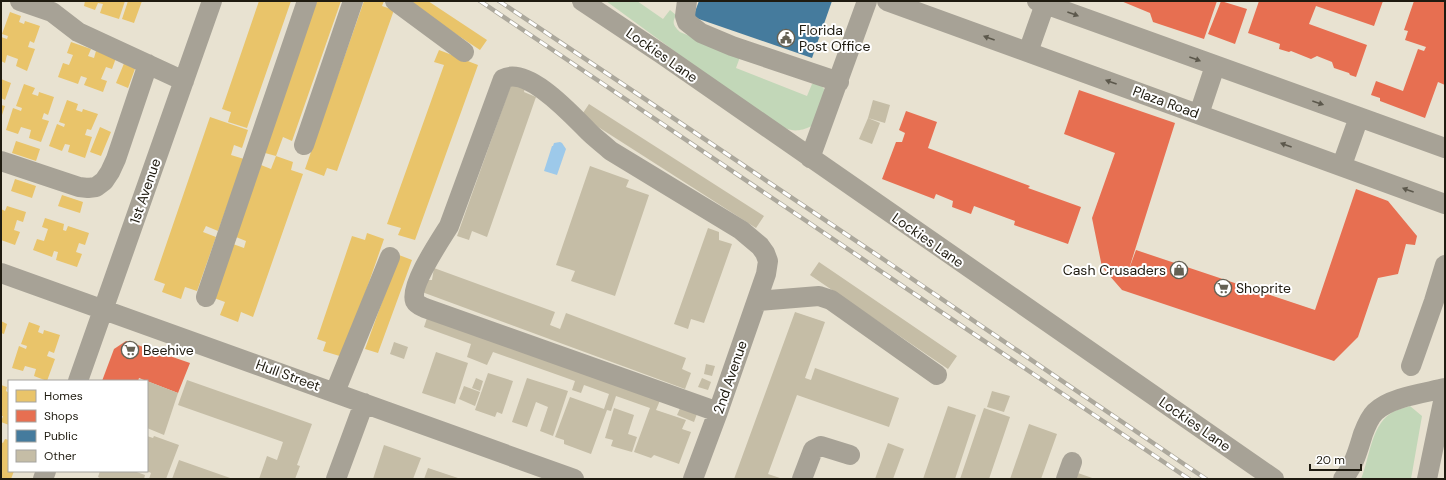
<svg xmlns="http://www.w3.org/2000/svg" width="1446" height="480" font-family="'DM Sans',sans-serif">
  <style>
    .green { fill: #c2d7b8 }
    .water { fill: #9dc9ea }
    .homes { fill: #e9c46a }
    .shops { fill: #e76f51 }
    .public { fill: #457b9d }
    .building { fill: #c5bda6 }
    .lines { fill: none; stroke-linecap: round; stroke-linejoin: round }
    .minor { stroke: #a7a296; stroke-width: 20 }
    .rail-casing { stroke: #aca89c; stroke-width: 4.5 }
    .rail { stroke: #fff; stroke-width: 3; stroke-dasharray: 9; stroke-linecap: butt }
    .oneway { fill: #5c584c }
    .labels { text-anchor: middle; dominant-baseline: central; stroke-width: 4; stroke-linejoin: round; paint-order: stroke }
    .poi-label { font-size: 14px; fill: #1f1b10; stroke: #fff; text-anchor: start }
    .street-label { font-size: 14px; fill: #1f1b10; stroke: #fff }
  </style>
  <rect width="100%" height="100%" fill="#e8e2d1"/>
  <path class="green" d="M606,1h31l26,18 7,-9 6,5c-4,8 -3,10 4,17l60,25 -4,11 71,28 5,-12 7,-1 6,7 -13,36c-18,8 -22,4 -39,-3z
    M1410,406l12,10 -11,63h-50c8,-18 10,-53 29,-65 5,-4 14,-6 20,-8z"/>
  <path class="water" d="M560,142l2,1 4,6 -9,26 -13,-4 8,-25h1l1,-3z"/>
  <path class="homes" d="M85,1h40l-6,18 -19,-6 3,-9 -5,-1 -3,7 -11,-4z
    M128,1h14l-8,22 -12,-4z
    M259,1h32l-44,127 -19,-6 3,-10 -9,-3z
    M314,1h27l-49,140 -9,-4 -7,19 -11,-3z
    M364,1h20l-2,5 12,4 -57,161 -10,-3 -3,8 -19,-7z
    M406,1h22l59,39 -7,10z
    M10,12l11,4 -2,6 5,2 1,-3 15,5 -6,17 -4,-2 -2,6 7,2 -8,22 -11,-5 2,-7 -11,-4 -2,8 -4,-2v-24l6,2 1,-3 -6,-2z
    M71,42l20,7 -3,7 6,2 2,-7 20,7 -4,11 -6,-2 -5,12 6,2 -4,11 -19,-7 3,-7 -6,-2 -3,8 -20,-7 5,-14 6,2 4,-10 -6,-2z
    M439,50l39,15 -63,175 -17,-5 3,-7 -14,-4 57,-159 -10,-3z
    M125,61l11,5 -8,22 -12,-5z
    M1,79l10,4 -6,17 -4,-2z
    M24,84l11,4 -3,6 6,2 1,-4 15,5 -6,18 -4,-2 -2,6 7,2 -8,21 -12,-4 2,-8 -10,-3 -3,7 -12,-4 7,-22 8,3 1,-3 -6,-2z
    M67,100l11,4 -2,6 6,2 1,-3 15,5 -7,16 -4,-1 -2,6 7,2 -7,21 -17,-6 2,-7 -5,-1 -3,7 -13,-5 8,-22 7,3 1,-3 -6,-2z
    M1,105l4,1 -4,12z
    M210,117l38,13 -6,18 -8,-3 -3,10 13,4 -26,72 -12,-5 -3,6 13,5 -19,54 -12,-4 -4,12 -19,-7 3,-8 -11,-4z
    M100,127l11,5 -10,24 -11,-4z
    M16,141l24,8 -4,12 -24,-8z
    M276,156l17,6 -2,8 12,4 -50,143 -12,-5 -3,10 -18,-7 5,-13 -11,-4 19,-54 11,4 2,-7 -10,-4 25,-72 10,4z
    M15,179l21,7 -4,12 -21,-7z
    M62,195l21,7 -3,11 -22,-7z
    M7,206l19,6 -3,10 -6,-2 -3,10 6,2 -5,13 -14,-5v-31l4,2z
    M45,218l19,6 -1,6 3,1 2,-5 21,7 -4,12 -6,-2 -3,9 6,2 -5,13 -21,-7 2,-8 -4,-1 -2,6 -19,-7 4,-11 7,2 4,-12 -6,-2z
    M367,233l17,6 -41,118 -20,-6 3,-9 -9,-3 35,-103 13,4z
    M399,255l13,5 -34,93 -13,-4z
    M1,321l6,3 -3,10 -3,-1z
    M29,322l11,4 -2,6 5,2 1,-4 16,5 -6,18 -5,-2 -2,5 8,3 -8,22 -13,-5 2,-7 -11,-3 -2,5 -11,-3 7,-22 7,3 1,-3 -6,-2z
    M1,385l6,2 -1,4 3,2v32l-8,-3 2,-6h-2z
    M5,439l4,1v21l-1,4 1,1v5h5l-3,8h-10v-37l2,1z"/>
  <path class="shops" d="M1121,1h96l-13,38 -51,-17 -3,-9z
    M1221,1l26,8 -12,35 -27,-10z
    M1259,1h124l-9,25 -58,-20 -7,18 58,21 -11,32 -6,-2 -1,-2 -15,-5 -2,-6 -15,-6 -6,3 -20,-8 -2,1 -10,-3 1,-5 -32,-11z
    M1414,1h31v84l-7,-3 -13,36 -45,-17v-3l-9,-3 5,-14 27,10 15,-42 6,2 2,-4 -21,-7 3,-9 -4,-1z
    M1079,90l96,33 -47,149 8,-22 179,60 41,-121 32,12 29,35 -2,9 -9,-1 -8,30 -20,4 -20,59 -24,24 -212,-71 -20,-23 -10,-49 23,-65 -51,-19z
    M906,111l31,11 -9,26 102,38 -2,2 53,19 -13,37 -54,-19 1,-4 -41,-15 -3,8 -19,-7 1,-6 -17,-7 -2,5 -52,-20 14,-37h6l3,-9 -6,-3z
    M126,341l64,22 -12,30 -39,-15 -1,3h-36l12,-32z"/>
  <path class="public" d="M699,1h133l-20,57 -119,-41z"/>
  <path class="building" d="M512,82l13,5 -1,5 12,5 -49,140 -15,-6 -3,9 -12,-4z
    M873,100l17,5 -5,18 -17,-5z
    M589,104l175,112 -8,12 -175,-112z
    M868,118l12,5 -8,21 -13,-5z
    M590,166l39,14 -3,7 23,8 -34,101 -44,-15 4,-10 -19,-6z
    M708,228l11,4v8l13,4 -28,79 -13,-4 -3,10 -14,-5z
    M819,262l138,94 -9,13 -138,-94z
    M434,268l121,44 -5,13 10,4 6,-16 120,45 -4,11 9,4 -6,16 -263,-97 4,-12h6z
    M795,312l30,10 -20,56 6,2 4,-12 84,30 -10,29 -92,-32 -29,79 15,5h-49z
    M428,315l233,83 -5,12 30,10 -4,9 9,3 -12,32 -25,-9 -3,3 -17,-6 16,-44 -34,-12 -5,15 -4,-1 -16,44 -27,-10v-4l-9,-3 15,-40 34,12 5,-15 -25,-9 -3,8 -9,-3 3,-9 -82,-29 -6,13 -20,-8 4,-13 -47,-17z
    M394,342l14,5 -4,12 -14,-5z
    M436,352l32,11 -13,41 -33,-11z
    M706,364l9,2 -3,10 -8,-2z
    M488,373l25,8 -11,33 -5,-2 -2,5 -20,-7z
    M476,378l7,3 -3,10 -8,-3z
    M527,378l41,13 -15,45 -13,-5 8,-24 -12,-5 -9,25 -15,-5z
    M702,378l9,4 -3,8 -10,-3z
    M187,380l125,44 -15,41 3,1 -5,13h-36l8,-23 10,4 6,-18 -105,-37z
    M147,381l31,12 -14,42 -17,-7z
    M464,386l16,6 -5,14 -16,-7z
    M992,391l18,5 -6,16 -17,-5z
    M682,404l16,7 -4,11 -17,-7z
    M948,406l28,9 -21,64h-32z
    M614,408l20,7 -6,19 9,3 -5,15 -21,-6 2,-6 -8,-2z
    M984,408l26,9 -21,62h-29z
    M1029,424l28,10 -16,45h-31z
    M147,436l6,2 1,-2 25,9 -13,34h-17l2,-6 -4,-2z
    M888,443l16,6 -11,30h-18z
    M384,445l37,13 -8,21h-40z
    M179,460l54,19h-61z
    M428,468l33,11h-37z
    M100,471h34l11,4 -1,4h-42l-4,-2z
    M1075,472l20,7h-22z"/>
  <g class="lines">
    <path class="minor" d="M20,1l32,11 26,20 106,49
      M395,1l69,51
      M582,1l81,54 611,424
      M687,1l-2,15 2,6 14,11 31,13 107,36
      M887,1l558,203
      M1037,1l408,147
      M1028,52l17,-48
      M1199,114l16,-48
      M304,145l49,-144
      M810,158l57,-157
      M1,161l78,26 9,1 8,-1 8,-6 6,-9 6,-13 32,-95
      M1342,165l17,-48
      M1,273l573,206
      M206,297l101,-296
      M757,301l62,-5 12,4 106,75
      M1411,366l23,-65 11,-36
      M78,381l134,-380
      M335,392l55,-135
      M43,479l3,-8
      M336,479l28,-76
      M693,479l25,-67 48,-138 2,-13 -3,-8 -5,-7 -19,-16 -130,-79c-8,-7 -16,-13 -23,-20 -16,-16 -61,-66 -85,-52l-54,147c-8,13 -40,60 -34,75 2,4 6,5 10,7l293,104
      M802,479l11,-29 8,-4 29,9
      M1066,479l6,-17
      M1343,479c11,-13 15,-29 20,-45 3,-8 6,-16 12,-22 15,-15 50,-19 70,-24
      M1427,479l18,-87"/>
    <defs>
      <path id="rail" d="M480,1l709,478
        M499,1l384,258 323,220"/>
    </defs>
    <use href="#rail" class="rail-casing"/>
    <use href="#rail" class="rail"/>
  </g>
  <defs><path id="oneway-solid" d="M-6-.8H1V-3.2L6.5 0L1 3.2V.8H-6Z"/></defs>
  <g class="oneway">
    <use href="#oneway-solid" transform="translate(1073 14) rotate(20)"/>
    <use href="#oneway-solid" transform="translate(989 38) rotate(-160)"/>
    <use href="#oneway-solid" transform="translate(1195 59) rotate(20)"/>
    <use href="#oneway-solid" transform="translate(1111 82) rotate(-160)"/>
    <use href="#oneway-solid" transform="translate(1318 103) rotate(19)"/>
    <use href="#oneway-solid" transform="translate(1286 145) rotate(-160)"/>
    <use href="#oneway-solid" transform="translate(1408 190) rotate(-160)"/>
  </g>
  <defs>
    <symbol id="civic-ring" viewBox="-11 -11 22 22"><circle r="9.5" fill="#fff" stroke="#656154" stroke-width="1.5"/><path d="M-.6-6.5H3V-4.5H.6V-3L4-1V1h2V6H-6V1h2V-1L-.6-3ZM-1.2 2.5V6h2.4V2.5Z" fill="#656154"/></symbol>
    <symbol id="shop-ring" viewBox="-11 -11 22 22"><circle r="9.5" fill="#fff" stroke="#656154" stroke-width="1.5"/><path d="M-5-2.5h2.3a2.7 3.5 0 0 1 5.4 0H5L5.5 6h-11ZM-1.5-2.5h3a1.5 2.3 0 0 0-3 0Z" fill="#656154"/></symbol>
    <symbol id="supermarket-ring" viewBox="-11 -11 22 22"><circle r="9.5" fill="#fff" stroke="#656154" stroke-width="1.5"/><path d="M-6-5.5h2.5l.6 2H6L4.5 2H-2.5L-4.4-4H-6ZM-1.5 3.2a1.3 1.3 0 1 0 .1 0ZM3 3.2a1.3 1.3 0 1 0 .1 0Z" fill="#656154"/></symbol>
  </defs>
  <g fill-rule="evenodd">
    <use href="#civic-ring" x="776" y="28" width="20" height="20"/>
    <use href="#shop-ring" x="1169" y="260" width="20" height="20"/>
    <use href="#supermarket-ring" x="1213" y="278" width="20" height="20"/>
    <use href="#supermarket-ring" x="120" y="340" width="20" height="20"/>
  </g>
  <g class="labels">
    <g class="poi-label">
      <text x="799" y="30">Florida<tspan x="799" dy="16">Post Office</tspan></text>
      <text x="1166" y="270" text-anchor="end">Cash Crusaders</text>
      <text x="1236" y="288">Shoprite</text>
      <text x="143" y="350">Beehive</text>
    </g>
    <g class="street-label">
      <text transform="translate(662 55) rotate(35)">Lockies Lane</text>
      <text transform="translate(1166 102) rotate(20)">Plaza Road</text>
      <text transform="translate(145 191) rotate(-71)">1st Avenue</text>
      <text transform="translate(928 240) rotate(35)">Lockies Lane</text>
      <text transform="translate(288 375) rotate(20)">Hull Street</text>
      <text transform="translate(730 377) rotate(-71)">2nd Avenue</text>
      <text transform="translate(1195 424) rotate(35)">Lockies Lane</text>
    </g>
  </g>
  <rect width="1446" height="480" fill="none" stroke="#1f1b10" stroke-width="4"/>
  <rect x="8" y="380" width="140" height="92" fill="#ffffff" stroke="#a5a49f"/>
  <rect x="16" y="390" width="20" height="12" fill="#e9c46a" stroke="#a5a49f"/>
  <text x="44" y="400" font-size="12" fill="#1f1b10">Homes</text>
  <rect x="16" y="410" width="20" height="12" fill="#e76f51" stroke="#a5a49f"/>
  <text x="44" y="420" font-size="12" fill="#1f1b10">Shops</text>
  <rect x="16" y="430" width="20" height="12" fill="#457b9d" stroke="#a5a49f"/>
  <text x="44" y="440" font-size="12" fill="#1f1b10">Public</text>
  <rect x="16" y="450" width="20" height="12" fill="#c5bda6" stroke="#a5a49f"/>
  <text x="44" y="460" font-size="12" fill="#1f1b10">Other</text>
  <path d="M1310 464v6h51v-6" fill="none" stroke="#1f1b10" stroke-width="2"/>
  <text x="1316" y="464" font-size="12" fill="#1f1b10" stroke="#ffffff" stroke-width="3" paint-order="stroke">20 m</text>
</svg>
